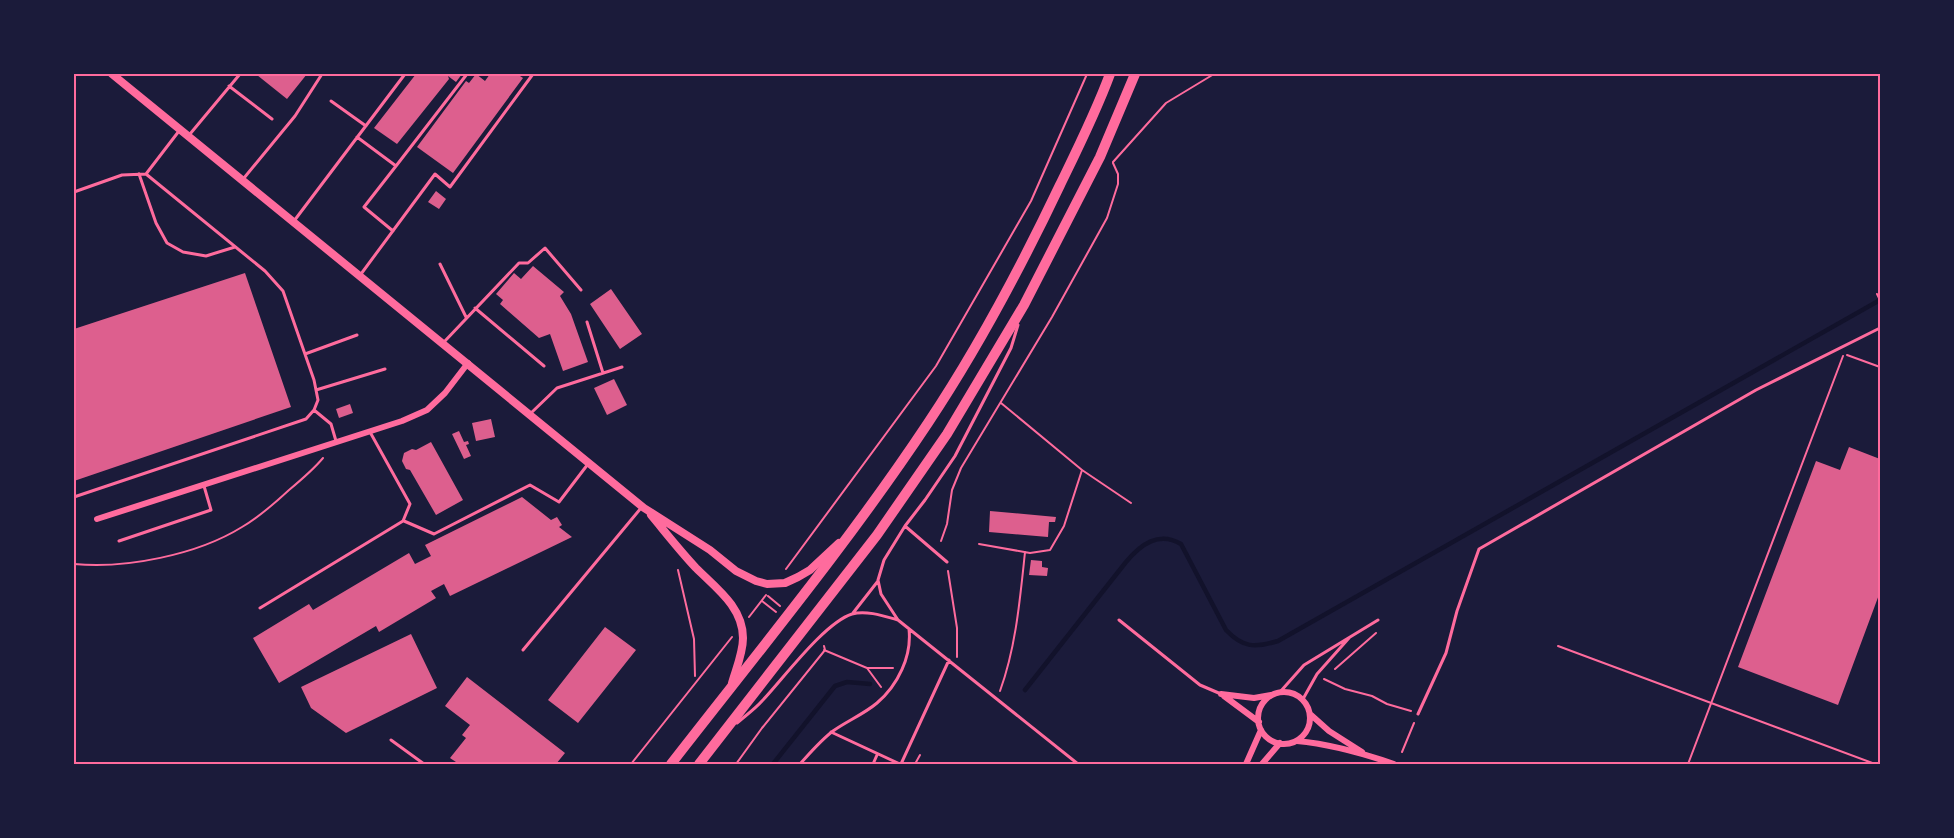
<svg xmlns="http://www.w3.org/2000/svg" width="1954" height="838" font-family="Ubuntu,sans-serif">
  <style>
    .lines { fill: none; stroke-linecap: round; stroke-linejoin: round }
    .stream { stroke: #12122b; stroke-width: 4.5 }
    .building { fill: #dd5f8e }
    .path { stroke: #ff6b9d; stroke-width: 2 }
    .service { stroke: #ff6b9d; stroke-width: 3 }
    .minor { stroke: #ff6b9d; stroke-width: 6 }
    .tertiary { stroke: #ff6b9d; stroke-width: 8 }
    .primary { stroke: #ff6b9d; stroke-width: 10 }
    .neatline { fill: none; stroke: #ff6b9d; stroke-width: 2 }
  </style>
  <rect width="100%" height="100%" fill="#1b1b3a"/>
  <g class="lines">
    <path class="stream" d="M1025,690l101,-128c15,-18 33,-31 55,-18l45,86c17,18 29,18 52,11l602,-341
      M773,764l62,-78 12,-4 23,2"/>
  </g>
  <path class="building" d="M258,74h49l-20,25 -30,-24z
    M416,74h46l-6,8 -8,-6 1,3 -52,65 -23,-16z
    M476,74l9,7 5,-7h27l6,4 -70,95 -36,-26 49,-66 3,2z
    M436,191l10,8 -7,10 -11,-7z
    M533,266l31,26 -4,4 11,18 17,48 -25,9 -13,-37 -11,4 -39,-34 3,-4 -7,-6 18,-21 7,6z
    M245,273l46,134 -217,74v-152z
    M611,289l31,45 -22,15 -30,-45z
    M614,379l13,26 -20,10 -13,-27z
    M350,404l3,9 -14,5 -3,-9z
    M491,419l4,18 -19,4 -4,-18z
    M459,431l5,11 4,-1 1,3 -3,1 5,11 -7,3 -12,-25z
    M431,442l32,58 -27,15 -26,-45 -4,-1 -4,-8 2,-8 8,-4 4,1z
    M1849,447l31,12v133l-42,113 -100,-38 78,-206 24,9z
    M522,497l29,23 6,-3 5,8 -3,2 13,10 -122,59 -6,-12 -13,7 5,7 -57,34 -3,-6 -97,57 -26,-45 56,-34 4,6 96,-57 6,11 16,-8 -6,-11z
    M990,511l66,6 -1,5h-6l-1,15 -59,-5z
    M1031,560l11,1v6l6,1 -1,8 -18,-1z
    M605,627l31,23 -58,73 -30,-23z
    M411,634l26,54 -91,45 -35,-25 -10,-21z
    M467,677l98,76 -9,11h-97l-9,-6 16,-20 -4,-3 8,-10 -25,-19z"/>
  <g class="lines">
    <path class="path" d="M1113,162l53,-59 48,-29
      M1877,294l3,6
      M1847,355l33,12
      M1001,403l81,67 49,33
      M941,541l6,-17 5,-34 9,-22 91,-151 55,-99 11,-34v-10l-5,-11
      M979,544l51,9 20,-3 14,-24 18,-56
      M74,564c51,5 123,-9 168,-37 17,-10 33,-24 47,-37 12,-10 24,-20 34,-32
      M786,569l150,-203 95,-165 56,-127
      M678,570l16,69 1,37
      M948,571l9,57v29
      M768,596l12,10
      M762,601l14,11
      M749,617l17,-22
      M1558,646l317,118
      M824,650l43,18h26
      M867,668l14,19
      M1335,669l41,-36
      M1324,679l21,10 27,7 15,8 24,7
      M1000,691c16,-44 20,-92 25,-139
      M1402,752l12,-29
      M631,764l101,-127
      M736,764l26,-36 63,-78 -1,-4
      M915,764l5,-9
      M1688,764l155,-408"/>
    <path class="service" d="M229,86l43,33
      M331,101l35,25
      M190,134l50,-60
      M357,137l39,29 -32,41 29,24
      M396,166l71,-92
      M139,174l17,49 11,20 16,9 23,4 29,-9
      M146,174l33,-43
      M244,178l51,-62 27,-42
      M74,192l48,-17 24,-1 119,97 18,20 31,89 4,20 -4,10 -8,9 -232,78
      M294,221l111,-147
      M440,264l26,53
      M361,274l74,-100 15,13 83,-113
      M475,308l69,58
      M587,322l16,51
      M1018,325l-7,23 -56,108 -30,44 -20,26 -21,34 -6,20 3,14 17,26 180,144
      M444,342l75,-79h9l17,-15 36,42
      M305,354l52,-19
      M316,390l69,-21
      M314,410l17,14 5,17
      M531,413l26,-25 65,-21
      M404,521l30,13 96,-49 29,17 29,-38
      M905,526l42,36
      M119,541l92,-31 -7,-24
      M260,608l143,-87 7,-17 -40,-72
      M853,613l25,-32
      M1119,620l81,65 21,9
      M523,650l118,-142
      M1280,692l24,-27 74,-45
      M1303,699l14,-25 32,-36
      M1418,714l28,-61 11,-42 22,-62 277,-159 124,-62
      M737,723c8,-7 18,-14 25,-22 21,-22 62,-78 90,-87 14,-4 32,2 46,6
      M831,732l69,32
      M391,740l33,24
      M800,764c10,-11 21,-24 33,-33 14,-10 31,-17 44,-28 21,-18 35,-47 32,-74
      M873,764l4,-9
      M901,764l48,-104"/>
    <path class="minor" d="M97,519l305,-98 25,-11 18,-17 23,-30
      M1258 718a26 26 0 1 1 52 0a26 26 0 1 1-52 0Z
      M1221,694l33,4 17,-3
      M1224,696l35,26
      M1310,714l19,17 33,21
      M1297,741c33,3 65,12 97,23
      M1246,764l15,-34
      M1262,764l18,-21"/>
    <path class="tertiary" d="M112,74l532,434 66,42 26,21 20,10 11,3 18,-1 13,-6 12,-7 29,-27
      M651,515c15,18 29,36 45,53 20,20 47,39 47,70 0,15 -7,31 -11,45"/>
    <path class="primary" d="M671,764c87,-112 178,-222 257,-341 50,-75 93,-156 132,-238 18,-37 36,-73 50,-111
      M699,764l178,-229 70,-101 77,-129 76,-148 35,-83"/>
  </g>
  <rect width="1954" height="838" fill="none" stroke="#1b1b3a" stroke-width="150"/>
  <rect x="75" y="75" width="1804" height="688" class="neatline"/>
</svg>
